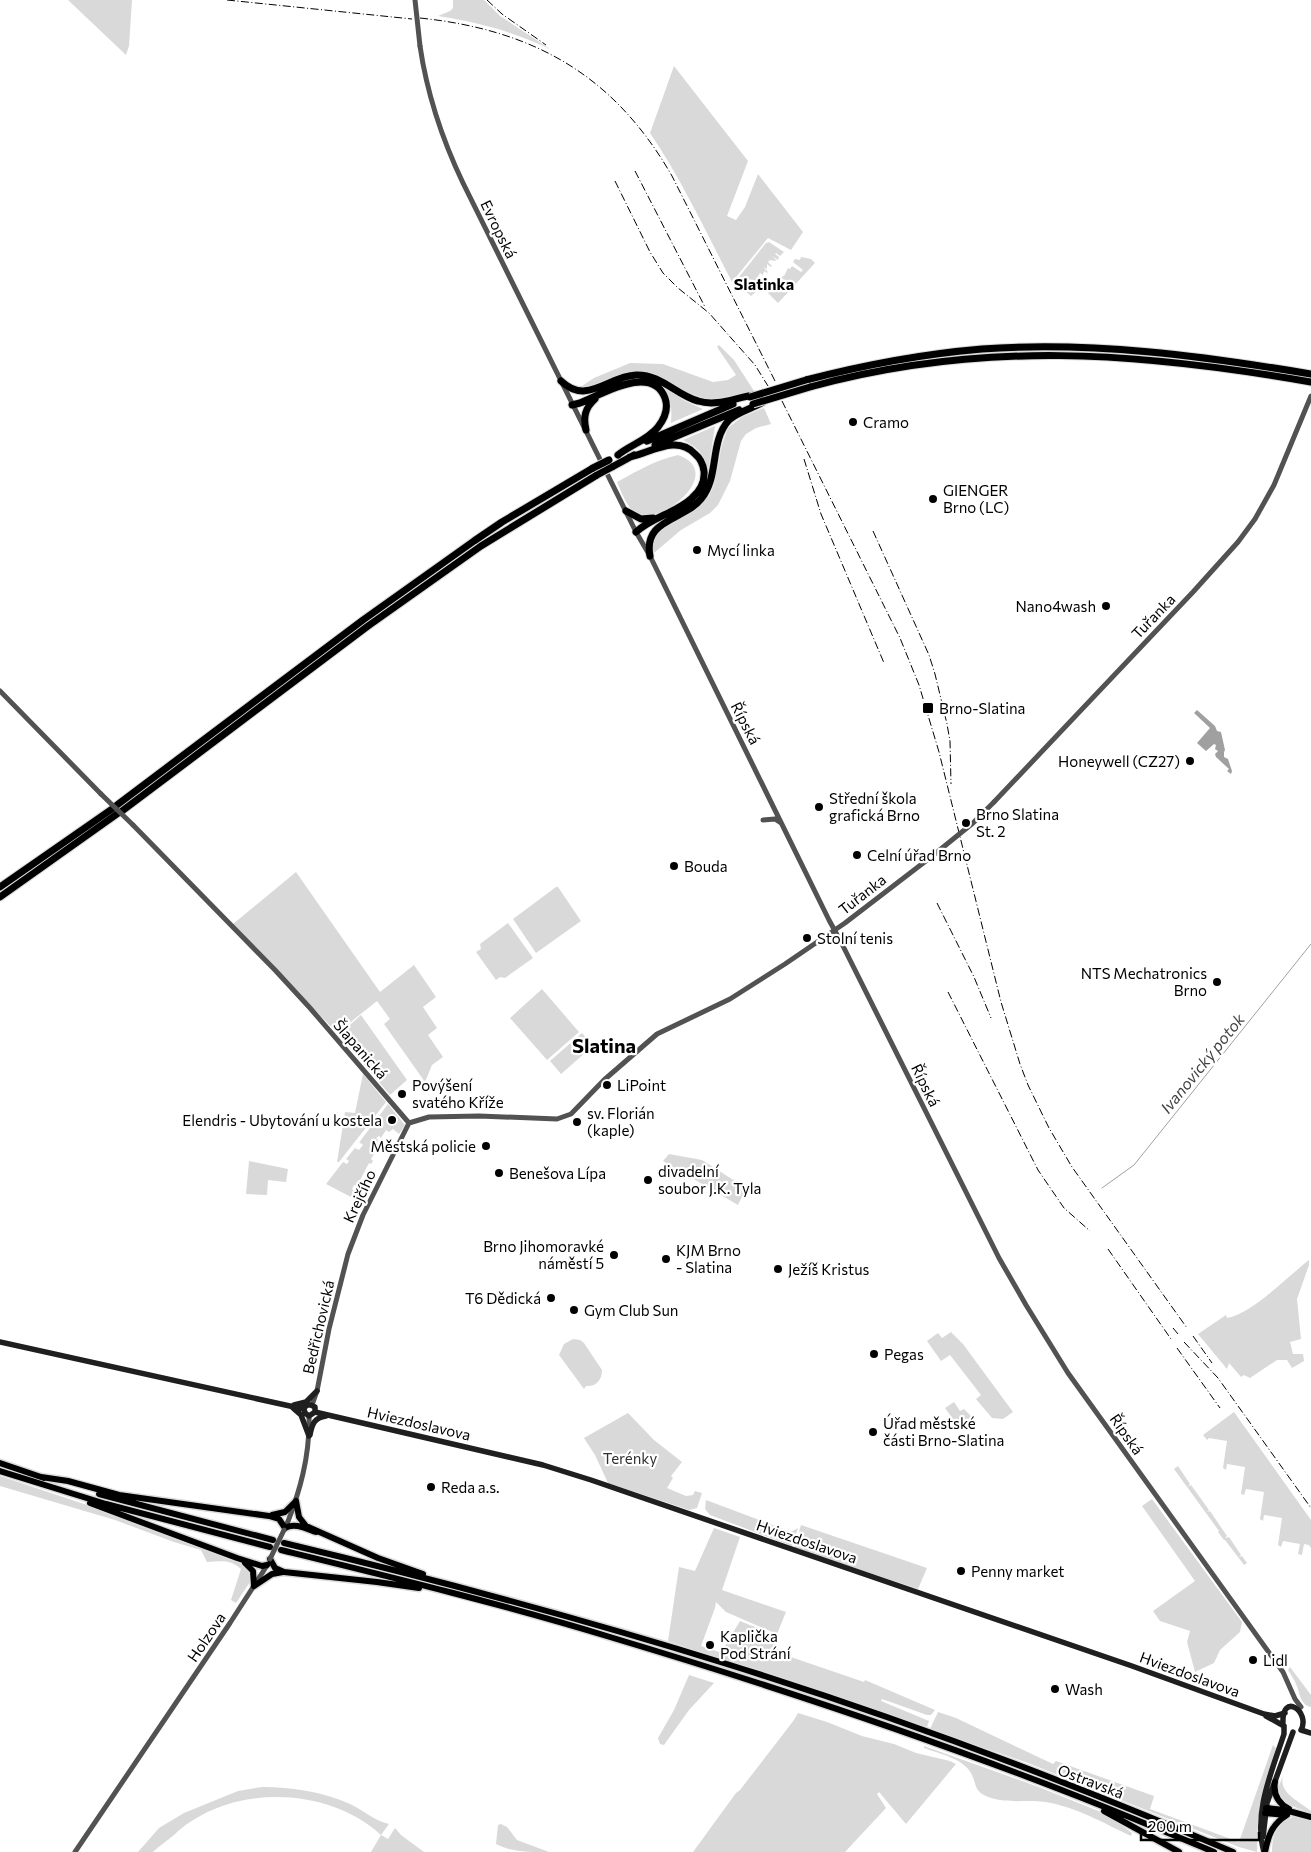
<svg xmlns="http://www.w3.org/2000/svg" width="1311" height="1852" font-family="Commissioner,sans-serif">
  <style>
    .green { fill: #d9d9d9 }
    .water { fill: #a0a0a0 }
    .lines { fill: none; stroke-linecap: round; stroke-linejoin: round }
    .stream { stroke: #a0a0a0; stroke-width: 1 }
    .trunk-casing { stroke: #dbdbdb; stroke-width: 9 }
    .motorway-casing { stroke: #dbdbdb; stroke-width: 9 }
    .tertiary { stroke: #525252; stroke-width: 5 }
    .secondary { stroke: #1f1f1f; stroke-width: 5.5 }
    .trunk { stroke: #000; stroke-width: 6 }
    .motorway { stroke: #000; stroke-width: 7 }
    .rail { stroke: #000; stroke-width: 1; stroke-dasharray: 8 2.5 1 2.5; stroke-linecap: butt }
    .motorway-bridge-casing { stroke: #dbdbdb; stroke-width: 9; stroke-linecap: butt }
    .tertiary-bridge { stroke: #525252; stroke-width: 5 }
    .motorway-bridge { stroke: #000; stroke-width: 7 }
    .poi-dot { fill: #000; stroke: #fff; stroke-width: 2 }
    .labels { text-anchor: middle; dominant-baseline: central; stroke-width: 4.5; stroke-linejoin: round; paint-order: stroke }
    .street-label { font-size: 15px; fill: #000; stroke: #fff }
    .poi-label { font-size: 15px; fill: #000; stroke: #fff; text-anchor: start }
    .park-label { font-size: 15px; fill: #303030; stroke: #fff }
    .neighbourhood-label { font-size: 16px; font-weight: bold; fill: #000; stroke: #fff }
    .water-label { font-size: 16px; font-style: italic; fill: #414141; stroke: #fff }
    .district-label { font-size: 20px; font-weight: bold; fill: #000; stroke: #fff }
  </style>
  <rect width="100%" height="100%" fill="#fff"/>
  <path class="green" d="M68,0h64l-3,46 -3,9z
    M453,0h31l16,16 50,33c-36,-17 -72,-27 -112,-33l12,-5 3,-3z
    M674,66l74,95 -21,55 9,4 9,-13 13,-33 45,58 -12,18 -23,-12 -36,44c-26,-50 -50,-102 -82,-149z
    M769,242l15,10 -4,4 -4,-3 -1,1 4,3 -1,3 -6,-4 4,4 -1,1 -5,-1 -2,2 4,4 -1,1 -4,-3v5l-4,-2 5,5 -1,1 -3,-2 -1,4 -3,-2 -3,5 3,3 -1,1 -3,-2 -1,4 -5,-5 -1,1 3,4 -1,4 5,4 -5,4 -16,-14 31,-39z
    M801,257l10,2 4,4 -37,40 -10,-10 4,-4 2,2 2,-2 -4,-3 7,-7 7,5 -1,-3 -4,-4 3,-1 4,-8 2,1 2,-3 9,6 2,-2 -10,-8 2,-3 5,1z
    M719,345l15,15 20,31c-21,7 -42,14 -63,4 -7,-4 -13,-9 -20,-12 -6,-4 -14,-9 -21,-9 -24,1 -61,26 -81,9l8,4 5,-1 12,-8 36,-15 33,1 50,18 15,-2 8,-5 -19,-28z
    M659,384l26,17 18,8 -32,14c1,-18 1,-25 -12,-39z
    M764,408l7,16 -15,4 -10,6 -5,7 -11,40 -12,24 -8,8 -29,17 -27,23 -4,-9 9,-15 34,-18 16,-15 5,-11 8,-40 6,-17 14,-11z
    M715,426l-7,46c-3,-17 -9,-24 -25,-32z
    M678,455c48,17 -15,70 -40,59 -11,-5 -16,-21 -21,-32 20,-11 39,-22 61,-27z
    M296,872l84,120 34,-27 22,32 -13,10 14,21 -9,7 15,22 -11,8 -7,17 -41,-58 6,-5 -13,-18 -40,32 -104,-109z
    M556,887h2l23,34 -45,32 -23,-34z
    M508,923l25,35 -28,20 -5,-1 -4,3 -20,-28 5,-3 -1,-5z
    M542,989l37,43 -32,28 -37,-42z
    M361,1015l46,65 -17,15 -51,-60z
    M582,1033l11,13 -32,28 -11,-13z
    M363,1074l23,28 -47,60h-2l8,-50 10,1z
    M388,1104l17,21 -6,9 -6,-5 -4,3 -3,-2 -5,8 -2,-2 -3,2 2,2 -1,2 5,4 -2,3 -4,-3 -3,4 2,2 -4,7 2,2 -2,3 -2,-1 -12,23 -3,-1 -2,4 2,2 -3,6 -25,-13 17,-22 4,2 2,-3 -3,-2 9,-11 4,2 4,-5 -4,-3 -1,2z
    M669,1154l33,6 44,28 -8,17 -75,-44z
    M249,1161l39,8 -2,13 -18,-2 -1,15 -21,-1z
    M1309,1260v5l-12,34 4,40 -11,3 3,12h10l1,7 -12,7 -5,-8h-10l-27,18 -6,-3 -3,2 -12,-14 -2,6 -29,-35 28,-19 1,3c25,-4 61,-42 82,-58z
    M951,1332l12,12 50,68 -10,7 -11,-1 -16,-19 5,-4 -31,-40 -9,6 -14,-20 11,-8 4,5z
    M573,1339l7,1 4,3 18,27c0,10 -6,17 -16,16l-2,3 -25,-34 5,-11z
    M954,1402l6,9 4,-2 8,8 -14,9 -13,-18z
    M1234,1412l77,108v28l-2,-3 -5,-1 -2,11 -4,-1 2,-10 -17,-3 -2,6 -3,-2 4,-27 -18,-3 -1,6 -3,-2 4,-27 -18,-3 -2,6 -3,-1 4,-27 -18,-3 -1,6 -3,-2 4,-27 -18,-3 -2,2 -4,-5z
    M628,1413l26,27 28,22 -11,14 2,2 -6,10 19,8 7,-1 2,-4 7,2 -5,15 -8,2 -81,-27 -13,-28 -11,-17z
    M1178,1466l12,18 -2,3 3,-2 18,25 -2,2 3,-1 17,25 -2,2 4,-1 12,18 -2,2 3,-1 5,7 -3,2 -19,-25h-1l-6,-8 1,-1 -45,-62z
    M0,1476l102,34 130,49c10,5 23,9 18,23l-14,21 -5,-3 10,-31c-10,-10 -21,-8 -34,-7l-6,-12 -27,-8 -59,-22 -115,-34z
    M1152,1499l90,123 -2,10 -20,18 -6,13 -19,9 -8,-30 3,-11 -30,-10 -7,-10 42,-30 -53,-75z
    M706,1500l85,32 7,-4 -6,18 -82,-31 -5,-6z
    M801,1525l126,43 -9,21 -124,-41z
    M714,1528l26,9 -18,53 64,22 -9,22 -51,-22 -10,-10 -1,6 -14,38 18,6 4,-6h2l15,-25 27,11 15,22 82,28 1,-2 70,30 -4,5h-4l-45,-16 -1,2 48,20 -2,6 -259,-86 11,-74 16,4z
    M1290,1667l21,28v12c-11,-2 -11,-14 -15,-23 -2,-5 -5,-9 -8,-14z
    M689,1675l25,8 -25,27 -25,35 -4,-1 -2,-6 16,-28z
    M938,1712l18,6 97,46 3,-3 98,35 -4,13 89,33 34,-97 3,3 -18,72 -1,32 -18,-5 -211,-84 -98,-34z
    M798,1713l29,9 35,14 32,8 22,9 34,8 6,3 -50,60 -27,-32 -2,2 9,14 -41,44h-152l43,-59 4,-3 54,-70z
    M924,1746l112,40 70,28 26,19 -1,3c-28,-13 -54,-29 -86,-34 -20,-3 -42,3 -61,-7 -10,-5 -8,-13 -13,-22 -9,-15 -31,-19 -47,-25z
    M1283,1775c-5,18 16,26 28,36v2c-14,-6 -27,-6 -33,-24z
    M262,1787c30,0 61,5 88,17 13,6 25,17 39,20l-8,11 7,4 7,-11 6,7 23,17h-53l10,-17c-55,-50 -153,-51 -207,0 -7,6 -14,10 -21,17h-15l21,-24 25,-15 54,-22z
    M1293,1817h8l10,4v31h-39c0,-12 2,-20 10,-29l-1,-1z
    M501,1824l6,3 10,13 32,12c-19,0 -38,0 -53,-8l2,-19z"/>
  <path class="water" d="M1197,710l18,16 2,5 4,1 4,18 -1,2v5l4,2 4,12 -1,3 -4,-3 2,-2 -13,-12 -1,-3 3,-3 -3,-2 1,-4 -2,-1 -8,7 -9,-8 13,-15 -16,-15z"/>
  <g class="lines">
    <path class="stream" d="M1102,1188l32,-23 177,-221"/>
    <defs>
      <path id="trunk" d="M0,1463l44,15
        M0,1471l106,33 164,43
        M41,1477l27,4 51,14 150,21 10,3 6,9c9,-6 22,1 31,4
        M99,1494l174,46
        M296,1501l3,16 7,9 72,32 45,16
        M90,1503l147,55 25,8 5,-1
        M272,1515l13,-3 11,-11
        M284,1543c150,36 299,76 446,122 170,53 339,117 503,187
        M281,1550c110,27 221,54 329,87 157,47 314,99 467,159 46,18 91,37 137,56
        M270,1559l5,9 9,4 93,10 42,6
        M245,1563l8,8 1,15
        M254,1586l18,-12 11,-2
        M1275,1782c-2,12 3,21 14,27
        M1266,1808l19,2 26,7
        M1104,1811l75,41
        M1265,1813l21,2
        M1265,1852c3,-16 7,-28 22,-37"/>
      <path id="motorway" d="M806,380c58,-15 116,-26 176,-31 110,-8 221,7 329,25
        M561,381c26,25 47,-5 75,-6 25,-1 40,20 62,26 20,6 38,-4 57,-6
        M810,387c171,-47 328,-35 501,-5
        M572,405l8,-2c21,-8 72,-40 85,-5 4,11 0,20 -7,29 -10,13 -28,18 -40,28
        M586,430c-3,-13 -1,-22 9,-31
        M647,441l86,-37
        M655,445l84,-35
        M630,457c20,-4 47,-23 65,-3 5,4 8,10 9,17 1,10 -4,20 -12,27 -16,15 -40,19 -56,34
        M612,467l22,-12
        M626,511l15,8 12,-1
        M650,556c-7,-37 33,-35 51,-57 19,-23 8,-57 28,-79 10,-9 23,-11 34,-18
        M117,805l246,-185 111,-79 28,-19 91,-54
        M122,811l246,-185 113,-80 116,-71
        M0,887l112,-78
        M0,897l117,-83"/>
    </defs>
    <use href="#trunk" class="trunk-casing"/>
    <use href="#motorway" class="motorway-casing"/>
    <path class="tertiary" d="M420,46c7,48 22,93 43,137l173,349 14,24 179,364 12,22 158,316 27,47 42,68 215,299 12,27 6,8
      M0,691l101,103
      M994,802l199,-210 45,-50 17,-23 19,-34 37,-89
      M763,820l12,-1 6,4
      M133,825l142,145 35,38 99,115
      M409,1123l20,-6 50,-1 78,3 14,-5 33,-34 53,-46 73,-35 55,-35 60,-41 86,-66
      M312,1405l5,-14 12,-62 19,-75 15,-39 46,-92
      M285,1529c15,-37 25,-73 24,-113
      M75,1852l155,-229 38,-59"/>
    <path class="secondary" d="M0,1342l299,66 5,1 1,4 4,3 6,-4
      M294,1405l12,-3 11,-11
      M293,1408l8,7 8,21
      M304,1408l3,-3h4l4,2v5
      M315,1412l228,53 48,15 541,186 132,48 11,2 10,-3
      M310,1435c2,-11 4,-17 16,-19
      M1266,1716l18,10
      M1283,1725c-2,-35 28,-13 18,5
      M1301,1730l10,3
      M1263,1837l4,-34 26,-71
      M1264,1852c-11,-39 8,-81 20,-118v-7"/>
    <use href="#trunk" class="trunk"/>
    <use href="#motorway" class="motorway"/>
    <path class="rail" d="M227,0l185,19
      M487,0l15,14 44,31
      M420,18c114,12 194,57 252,158l104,207
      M635,171l70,136
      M615,181l35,71 13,21 15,15 31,25 46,52 13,21
      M782,401l118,237 19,47 20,67 62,250 19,62 8,21 21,43 23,39 115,161
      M804,459l17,55 63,149
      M873,531l56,124 6,19 12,50 3,17 1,43
      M937,903l37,74 17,41
      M948,992l90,178 26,38 26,23
      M1108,1249l63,90
      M1173,1328l5,6
      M1193,1336l19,27
      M1184,1342l34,36 93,130
      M1177,1348l43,60"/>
    <defs>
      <path id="motorway-bridge" d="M750,397l56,-17
        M753,404l57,-17
        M593,468l16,-8
        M597,475l15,-8"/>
    </defs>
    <use href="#motorway-bridge" class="motorway-bridge-casing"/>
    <path class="tertiary-bridge" d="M415,0l5,46
      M101,794l32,31
      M931,857l42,-34 21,-21
      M270,1559l14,-29"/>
    <use href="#motorway-bridge" class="motorway-bridge"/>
  </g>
  <g class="poi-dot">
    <circle cx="853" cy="422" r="5"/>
    <circle cx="933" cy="499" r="5"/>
    <circle cx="697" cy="550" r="5"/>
    <circle cx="1106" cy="606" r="5"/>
    <rect x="922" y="702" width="12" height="12" rx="2.5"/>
    <circle cx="1190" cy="761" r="5"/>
    <circle cx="819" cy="807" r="5"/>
    <circle cx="966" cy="823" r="5"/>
    <circle cx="857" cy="855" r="5"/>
    <circle cx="674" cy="866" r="5"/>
    <circle cx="807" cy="938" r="5"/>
    <circle cx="1217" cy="982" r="5"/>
    <circle cx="607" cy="1085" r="5"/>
    <circle cx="402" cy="1094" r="5"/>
    <circle cx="392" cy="1120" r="5"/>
    <circle cx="577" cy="1122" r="5"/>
    <circle cx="486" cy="1146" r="5"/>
    <circle cx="499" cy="1173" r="5"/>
    <circle cx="648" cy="1180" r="5"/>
    <circle cx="614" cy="1255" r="5"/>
    <circle cx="666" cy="1259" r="5"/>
    <circle cx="778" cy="1269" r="5"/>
    <circle cx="551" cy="1298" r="5"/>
    <circle cx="574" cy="1310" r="5"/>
    <circle cx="874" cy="1354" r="5"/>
    <circle cx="873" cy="1432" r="5"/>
    <circle cx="431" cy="1487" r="5"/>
    <circle cx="961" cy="1571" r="5"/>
    <circle cx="710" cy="1645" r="5"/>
    <circle cx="1253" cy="1660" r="5"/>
    <circle cx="1055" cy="1689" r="5"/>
  </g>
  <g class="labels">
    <g class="street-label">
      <text transform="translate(499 229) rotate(64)">Evropská</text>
      <text transform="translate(1153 616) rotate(-46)">Tuřanka</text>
      <text transform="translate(746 723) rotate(63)">Řípská</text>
      <text transform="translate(862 894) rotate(-38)">Tuřanka</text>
      <text transform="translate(361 1049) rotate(49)">Šlapanická</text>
      <text transform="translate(926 1085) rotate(64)">Řípská</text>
      <text transform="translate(359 1196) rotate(-65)">Krejčího</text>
      <text transform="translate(318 1327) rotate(-77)">Bedřichovická</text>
      <text transform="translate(419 1423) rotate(13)">Hviezdoslavova</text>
      <text transform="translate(1127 1434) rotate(55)">Řípská</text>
      <text transform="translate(807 1541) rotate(19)">Hviezdoslavova</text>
      <text transform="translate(206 1637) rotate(-56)">Holzova</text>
      <text transform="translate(1190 1674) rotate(20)">Hviezdoslavova</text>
      <text transform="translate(1091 1781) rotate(21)">Ostravská</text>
    </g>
    <g class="poi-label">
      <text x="863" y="422">Cramo</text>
      <text x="943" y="490">GIENGER<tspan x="943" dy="17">Brno (LC)</tspan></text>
      <text x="707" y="550">Mycí linka</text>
      <text x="1096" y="606" text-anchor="end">Nano4wash</text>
      <text x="939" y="708">Brno-Slatina</text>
      <text x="1180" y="761" text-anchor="end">Honeywell (CZ27)</text>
      <text x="829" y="798">Střední škola<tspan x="829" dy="17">grafická Brno</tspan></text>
      <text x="976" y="814">Brno Slatina<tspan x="976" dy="17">St. 2</tspan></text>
      <text x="867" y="855">Celní úřad Brno</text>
      <text x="684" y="866">Bouda</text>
      <text x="817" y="938">Stolní tenis</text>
      <text x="1207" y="973" text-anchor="end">NTS Mechatronics<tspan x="1207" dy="17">Brno</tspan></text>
      <text x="412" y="1085">Povýšení<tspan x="412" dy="17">svatého Kříže</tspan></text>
      <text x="617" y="1085">LiPoint</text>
      <text x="587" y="1113">sv. Florián<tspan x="587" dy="17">(kaple)</tspan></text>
      <text x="382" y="1120" text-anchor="end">Elendris - Ubytování u kostela</text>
      <text x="476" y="1146" text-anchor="end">Městská policie</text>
      <text x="658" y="1171">divadelní<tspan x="658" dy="17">soubor J.K. Tyla</tspan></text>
      <text x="509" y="1173">Benešova Lípa</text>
      <text x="604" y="1246" text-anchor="end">Brno Jihomoravké<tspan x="604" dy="17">náměstí 5</tspan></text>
      <text x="676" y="1250">KJM Brno<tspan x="676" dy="17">- Slatina</tspan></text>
      <text x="788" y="1269">Ježíš Kristus</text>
      <text x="541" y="1298" text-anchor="end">T6 Dědická</text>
      <text x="584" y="1310">Gym Club Sun</text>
      <text x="884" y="1354">Pegas</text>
      <text x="883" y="1423">Úřad městské<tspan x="883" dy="17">části Brno-Slatina</tspan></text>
      <text x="441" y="1487">Reda a.s.</text>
      <text x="971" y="1571">Penny market</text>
      <text x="720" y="1636">Kaplička<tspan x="720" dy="17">Pod Strání</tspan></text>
      <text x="1263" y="1660">Lidl</text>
      <text x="1065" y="1689">Wash</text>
    </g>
    <g class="park-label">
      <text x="630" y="1458">Terénky</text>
    </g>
    <g class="neighbourhood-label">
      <text x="764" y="283">Slatinka</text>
    </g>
    <g class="water-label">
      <text transform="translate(1202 1063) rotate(-51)">Ivanovický potok</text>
    </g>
    <g class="district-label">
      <text x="604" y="1045">Slatina</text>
    </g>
  </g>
  <path d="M1141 1832v8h118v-8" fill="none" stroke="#000000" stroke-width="2.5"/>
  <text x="1148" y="1832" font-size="15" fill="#000000" stroke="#ffffff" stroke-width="4" paint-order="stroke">200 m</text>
</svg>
